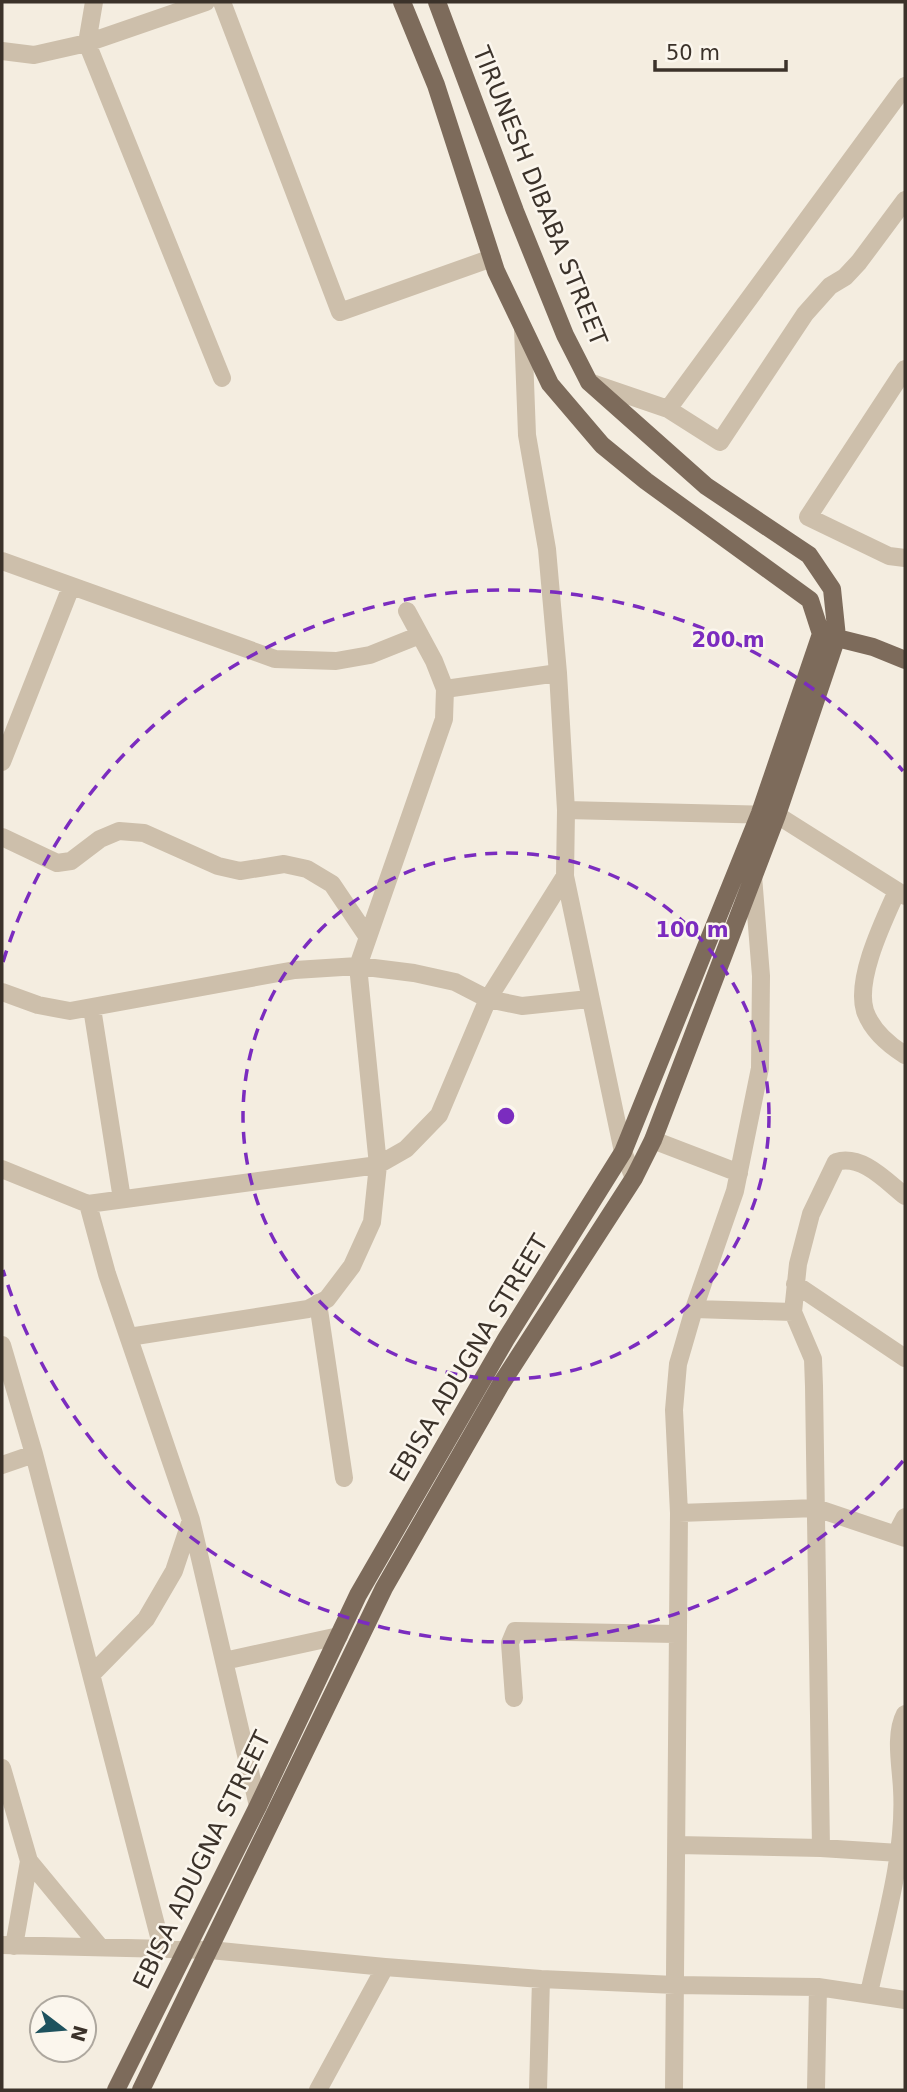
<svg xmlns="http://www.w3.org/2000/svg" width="907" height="2092" font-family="'DejaVu Sans',sans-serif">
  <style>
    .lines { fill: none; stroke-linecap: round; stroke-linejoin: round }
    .minor { stroke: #cdbfab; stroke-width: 18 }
    .major { stroke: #7d6b5b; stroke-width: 18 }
    .ring { fill: none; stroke: #7b2cbf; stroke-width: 3.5; stroke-dasharray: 12 9 }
    .labels { text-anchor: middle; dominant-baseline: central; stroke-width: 5; stroke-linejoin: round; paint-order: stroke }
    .street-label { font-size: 24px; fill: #3b322a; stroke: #fbf6ed }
    .centre { fill: #7b2cbf; stroke: #fbf6ed; stroke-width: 3.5 }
    .ring-label { font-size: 21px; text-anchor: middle; font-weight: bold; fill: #7b2cbf; stroke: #fbf6ed; stroke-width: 5; stroke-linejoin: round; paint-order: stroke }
  </style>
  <rect width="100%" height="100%" fill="#f4ede0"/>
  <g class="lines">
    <path class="minor" d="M94,2l-7,41 135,335
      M222,2l118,310 152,-54
      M2,51l32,4 53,-12 119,-41
      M523,328l4,107 20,114 11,124 8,137 -1,66 58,276 11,26
      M905,369l-97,148 81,39 16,2
      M589,382l79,27 237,-323
      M668,409l52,33 85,-128 25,-28 15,-9 14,-15 46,-62
      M2,561l273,98 61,2 34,-6 50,-20
      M445,689l113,-16
      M2,762l69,-175
      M566,810l211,5 128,81
      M2,837l55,26 14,-2 29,-22 19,-8 25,2 74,33 22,5 44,-7 23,5 25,15 35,52
      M897,891c-13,29 -42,88 -32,120 7,20 24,34 40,44
      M2,992l36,13 32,6 225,-41 63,-4 56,7 41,9 33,17 34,7 67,-7
      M92,1008l30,191
      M653,1140l86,33
      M2,1169l86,35 290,-39 28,-16 33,-34 49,-116 77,-123
      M88,1204l19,70 84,246 67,286
      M795,1284l110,74
      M318,1303l26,175
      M694,1309l99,3
      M129,1337l179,-28 19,-10 25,-33 20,-44 6,-57 -20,-199 86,-247 1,-30 -11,-28 -27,-50
      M2,1345l32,109 128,494
      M2,1465l32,-11
      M679,1513l137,-5 89,30
      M896,1534l9,-17
      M224,1661l115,-25
      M92,1674l54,-55 28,-48 17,-51
      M514,1698l-4,-55 5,-12 161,3
      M2,1768l27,93 -15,85
      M677,1845l144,3 78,5
      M821,1848l-7,-462 -1,-27 -20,-47 5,-48 13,-50 25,-52c26,-8 50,19 69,34
      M29,1861l71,86
      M2,1945l208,5 175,17 156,12 134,6 143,2 87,13
      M869,1993c14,-64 37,-138 33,-204 -1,-23 -8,-54 3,-75
      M318,2090l67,-123
      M538,2090l3,-111
      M674,2090l5,-577 -5,-103 4,-46 16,-55 41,-118 25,-123 1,-92 -8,-100
      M816,2090l2,-103"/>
    <path class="major" d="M402,2l34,83 60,186 54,113 52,61 44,36 164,119 11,34
      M825,635l48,12 32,13
      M116,2090l142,-284 100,-211 148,-256 117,-187 137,-339 61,-179
      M141,2090l243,-502 117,-204 133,-206 19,-38 124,-325 60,-178 -5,-48 -23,-34 -103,-69 -117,-104 -24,-47 -50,-124 -78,-209"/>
  </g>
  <g class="ring">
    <circle cx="506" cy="1116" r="263"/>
    <path d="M903 1461A526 526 0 0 1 3 1270M3 962A526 526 0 0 1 903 771"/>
  </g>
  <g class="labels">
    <g class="street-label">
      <text transform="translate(540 196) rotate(68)">TIRUNESH DIBABA STREET</text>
      <text transform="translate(469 1358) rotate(-59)">EBISA ADUGNA STREET</text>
      <text transform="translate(202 1860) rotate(-64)">EBISA ADUGNA STREET</text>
    </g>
  </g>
  <circle cx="506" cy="1116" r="10" class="centre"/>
  <g class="ring-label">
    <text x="728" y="647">200 m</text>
    <text x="692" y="937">100 m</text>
  </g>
  <rect width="907" height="2092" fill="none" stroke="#3b322a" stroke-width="7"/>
  <g transform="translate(63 2029) rotate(106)"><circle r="33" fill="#fbf6ed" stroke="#aea89f" stroke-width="2"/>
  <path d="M0-5L12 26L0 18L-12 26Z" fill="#1e525e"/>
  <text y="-10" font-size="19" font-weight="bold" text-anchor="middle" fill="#3b322a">N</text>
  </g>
  <path d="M655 60v10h131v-10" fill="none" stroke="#3b322a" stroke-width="3.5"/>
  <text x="666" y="60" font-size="21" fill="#3b322a" stroke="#fbf6ed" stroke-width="5" paint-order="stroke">50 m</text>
</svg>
